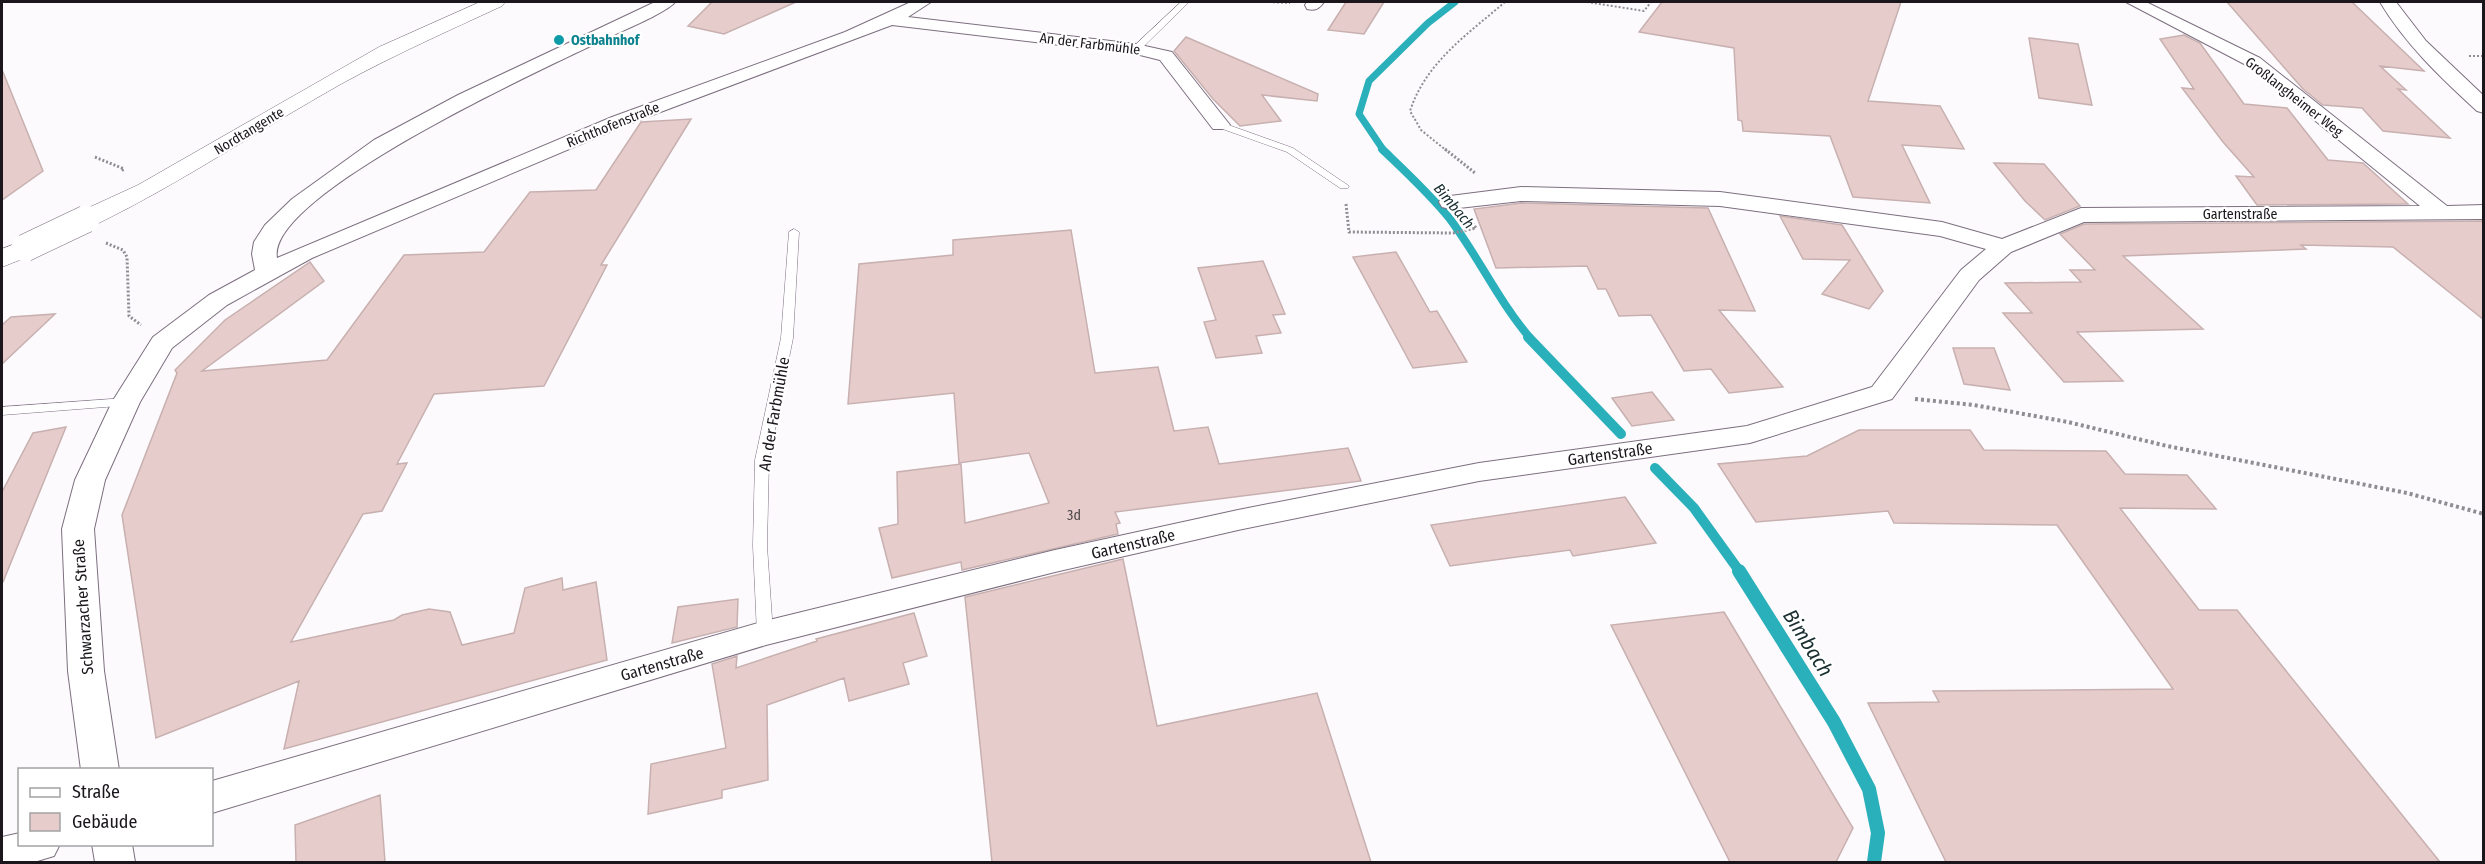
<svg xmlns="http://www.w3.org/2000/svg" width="2485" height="864" font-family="'Fira Sans Condensed',sans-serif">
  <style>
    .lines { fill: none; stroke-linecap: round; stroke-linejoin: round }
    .stream-far3 { stroke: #2ab0ba; stroke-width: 7 }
    .stream-far2 { stroke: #2ab0ba; stroke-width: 8 }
    .stream-far1 { stroke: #2ab0ba; stroke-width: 10 }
    .stream { stroke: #2ab0ba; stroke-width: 14 }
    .building { fill: #e6cdcc; stroke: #c7b0af; stroke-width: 1.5 }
    .lane-casing { stroke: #7c6f7f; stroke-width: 1 }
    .street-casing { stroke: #7c6f7f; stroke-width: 2 }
    .secondary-casing { stroke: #7c6f7f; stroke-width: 1 }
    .path-far2 { stroke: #908d92; stroke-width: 2; stroke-dasharray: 2 2; stroke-linecap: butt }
    .path-far1 { stroke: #908d92; stroke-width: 3; stroke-dasharray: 2 2; stroke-linecap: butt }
    .path { stroke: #908d92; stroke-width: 4; stroke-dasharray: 3 3; stroke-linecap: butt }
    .lane { fill: #fff; fill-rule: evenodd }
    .street { fill: #fff; fill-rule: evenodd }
    .secondary { fill: #fff; fill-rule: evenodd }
    .secondary-bridge-casing { stroke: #7c6f7f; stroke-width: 28; stroke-linecap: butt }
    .secondary-bridge { stroke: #fff; stroke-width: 27 }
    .culture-dot { fill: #0f9aa8; stroke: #fff; stroke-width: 2 }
    .labels { text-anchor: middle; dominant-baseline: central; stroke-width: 4.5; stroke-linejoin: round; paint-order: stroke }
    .far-culture-label { font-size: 14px; font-weight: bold; fill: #0d838f; stroke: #fff; text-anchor: start }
    .far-street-label { font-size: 14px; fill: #1a161c; stroke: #fff }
    .number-label { font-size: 14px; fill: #4d4448 }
    .far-water-label { font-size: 15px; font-style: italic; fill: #192e30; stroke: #fff }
    .street-label { font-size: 16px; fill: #1a161c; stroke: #fff }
    .near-water-label { font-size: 21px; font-style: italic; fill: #192e30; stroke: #fff }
  </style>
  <rect width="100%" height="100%" fill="#fdfafe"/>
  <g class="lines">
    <path class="stream-far3" d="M1384,151l-25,-37 10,-33 59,-58 27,-21"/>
    <path class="stream-far2" d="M1382,149c24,23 48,45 68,70 29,39 48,81 80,119"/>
    <path class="stream-far1" d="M1528,337l93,97
      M1655,468l39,40 46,64"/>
    <path class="stream" d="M1739,571l95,151 35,67 9,44 -4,29"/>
  </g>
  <path class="building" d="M712,2h84l-72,32 -36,-8z
    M1346,2h38l-20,32 -36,-4z
    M1662,2h239l-33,99 72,5 24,43 -62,-4 28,58 -77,-6 -23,-61 -87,-5 -1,-10 -4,-1 -4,-72 -95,-16z
    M2227,2h125l72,69 -44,-5 26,24 -8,-1 52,49 -67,-7 -21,-23 -39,-3 -20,-16z
    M2184,35l16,8 44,61 43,4 41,52 35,3 45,41 -151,1 -21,-29 18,1 -31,-35 -41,-54 12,1 -34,-50z
    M1186,37l132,57 -1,7 -55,-6 19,26 -41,5 -27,-27 -39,-48z
    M2029,38l49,6 14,61 -53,-7z
    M3,72l40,99 -41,29v-127z
    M691,119l-90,146h6l-63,121 -110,8 -37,70 10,-1 -25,48 -19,3 -72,128 103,-22 8,-5 27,-6 21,3 12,33 52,-12 11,-45 37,-10 1,12 33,-8 11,78 -323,89 15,-68 -143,57 -34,-223 55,-142 -2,-3 50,-50 85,-58 14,19 -122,90 125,-11 77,-105 80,-3 46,-60 66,-2 45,-68z
    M1994,163l50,1 36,42 -35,14 -20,-19z
    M1521,203l187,5 47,103 -36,-1 64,77 -54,6 -18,-24 -27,2 -33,-56 -32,1 -13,-27h-8l-11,-23 -91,2 -22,-59z
    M1780,216l62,9 41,66 -14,18 -47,-15 28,-34 -47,-1z
    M2484,221v99l-91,-73 -92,-2 5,4 -183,7 80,73 -126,3 46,49 -59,1 -61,-69h29l-27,-30 76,-1 -11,-12h25l-35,-36 24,-10z
    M1071,230l24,143 63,-6 16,64 34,-4 11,37 129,-16 13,33 -246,31 5,11 -4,1 2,10 -156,36 -1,-8 -69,16 -13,-50 19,-4 -1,-52 64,-8 4,59 84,-20 -20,-50 -70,10 -5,-70 -106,11 11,-140 94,-9v-15z
    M1396,252l34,60 7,-1 30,51 -54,6 -60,-111z
    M1263,261l22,53 -12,1 8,18 -25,3 6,17 -46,5 -12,-36 12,-2 -18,-52z
    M55,314l-53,50v-39l9,-8z
    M1953,348h41l16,42 -46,-6z
    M1652,392l22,28 -42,6 -20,-28z
    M66,427l-63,155h-1v-90l31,-59z
    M1859,430h111l14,20 122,1 19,23 62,1 29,34 -96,-1 79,102h38l203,252h-494l-78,-159 71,-1 -6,-11 240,-2 -116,-164 -163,-2 -6,-12 -132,11 -38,-58 89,-8z
    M1625,497l31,46 -83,13 -3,-6 -120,16 -19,-41z
    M1123,559l34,167 160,-33 54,169h-379l-27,-265z
    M738,599l-1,28 -65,16 6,-36z
    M1724,612l129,216 -17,34h-106l-119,-237z
    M914,613l13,43 -24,7 6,21 -60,17 -5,-23 -77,27 1,75 -46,10v8l-74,16 3,-50 75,-16 -14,-84 25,-8 -1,12 81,-27 -1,-2z
    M380,795l5,67h-89l-1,-37z"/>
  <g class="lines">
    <defs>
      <path id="lane" d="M1181,2h8l-50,49h-6v-4z
        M1217,123h6l70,25 56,38 -1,2h-8l-53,-36 -70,-25z
        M794,229l5,3 -6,106 -24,122 -2,86 6,87 -2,4 -6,2 -6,-2 -2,-4 -4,-87 2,-86 26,-122 8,-106z
        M126,398l5,1 2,3 -2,3 -129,10v-8z"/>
      <path id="street" d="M655,2h20c-8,11 -61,32 -76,40 -54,26 -333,153 -322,216l335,-141 233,-85 66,-30h20l-23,15 228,27 36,8 58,73 -3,4h-14l-53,-69 -24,-6 -244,-29 -266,100 -314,133 -85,47 -55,43 -32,54 -35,78 -11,49 10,142 15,99h-38l-13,-99 -6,-142 13,-49 37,-78 41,-65 56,-42 46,-25 -3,-16 2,-12 11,-17 27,-26 82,-59 84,-45z
        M1307,2h17c-5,7 -9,9 -17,7l-2,-4z
        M2126,2h20l114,56 187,148 37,-1v14l-400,3 -73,30 -32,28 -87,119 -142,44 -271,38 -241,49 -183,42 -289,73 -554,168v-32l553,-160 290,-71 183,-40 241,-47 268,-37 125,-39 89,-117 25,-21 -46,-13 -220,-30 -199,-5 -71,8 -8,-2 -3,-5 3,-5 79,-10 199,5 222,30 60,17 79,-31 339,-2 -172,-140z
        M2380,2h16l30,39 58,55v17l-7,-2c-36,-33 -71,-66 -97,-109z
        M20,833v11h40l-6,12 -20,6h-32v-25z
        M92,844h40l3,18h-40z"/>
      <path id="secondary" d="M480,2h25l-3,4c-54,25 -108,49 -161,78 -82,46 -160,99 -246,141l-9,2 -9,-2 -4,-6 4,-6 61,-28 241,-138z
        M25,240l10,2 4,6 -4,6 -33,13v-18z"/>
    </defs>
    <use href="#lane" class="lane-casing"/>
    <use href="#street" class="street-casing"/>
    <use href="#secondary" class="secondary-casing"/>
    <path class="path-far2" d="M1269,2l21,1
      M1587,2l57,9 7,-9
      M2469,56h15
      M1447,151l-26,-21 -11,-19c16,-49 58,-77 95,-109"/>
    <path class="path-far1" d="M1445,149l30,24
      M95,157l29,12 -3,2
      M1346,204l3,28 104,1 23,-5 -3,-4
      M106,243l17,7 4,7 2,59 12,9"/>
    <path class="path" d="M1915,399l59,6 94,17 99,24 240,47 77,21"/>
    <use href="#lane" class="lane"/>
    <use href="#street" class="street"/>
    <use href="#secondary" class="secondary"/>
    <defs>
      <path id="secondary-bridge" d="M25,248l61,-29"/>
    </defs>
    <use href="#secondary-bridge" class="secondary-bridge-casing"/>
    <use href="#secondary-bridge" class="secondary-bridge"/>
  </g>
  <circle class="culture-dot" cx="559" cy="40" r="6"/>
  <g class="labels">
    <g class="far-culture-label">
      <text x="571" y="40">Ostbahnhof</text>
    </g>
    <g class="far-street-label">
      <text transform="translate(1090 44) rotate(7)">An der Farbmühle</text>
      <text transform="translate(2294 97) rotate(38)">Großlangheimer Weg</text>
      <text transform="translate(613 125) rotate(-22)">Richthofenstraße</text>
      <text transform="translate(249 131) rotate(-31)">Nordtangente</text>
      <text x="2240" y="214">Gartenstraße</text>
    </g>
    <g class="number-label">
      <text x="1074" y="515">3d</text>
    </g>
    <g class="far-water-label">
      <text transform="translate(1454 206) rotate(50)">Bimbach</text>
    </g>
    <g class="street-label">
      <text transform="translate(774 414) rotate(-80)">An der Farbmühle</text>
      <text transform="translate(1610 454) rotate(-8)">Gartenstraße</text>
      <text transform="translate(1133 544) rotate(-13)">Gartenstraße</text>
      <text transform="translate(83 607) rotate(-94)">Schwarzacher Straße</text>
      <text transform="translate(662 664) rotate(-16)">Gartenstraße</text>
    </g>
    <g class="near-water-label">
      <text transform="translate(1808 643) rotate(58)">Bimbach</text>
    </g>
  </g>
  <rect width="2485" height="864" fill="none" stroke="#1a161c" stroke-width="6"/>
  <rect x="18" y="768" width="195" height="78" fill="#ffffff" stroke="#a3a2a4" stroke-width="1.5"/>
  <rect x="30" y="788" width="30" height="9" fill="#ffffff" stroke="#a3a2a4" stroke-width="1.5"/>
  <text x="72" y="798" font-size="18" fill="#1a161c">Straße</text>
  <rect x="30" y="813" width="30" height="18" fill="#e6cdcc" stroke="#a3a2a4" stroke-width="1.5"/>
  <text x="72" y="828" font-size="18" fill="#1a161c">Gebäude</text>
</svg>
